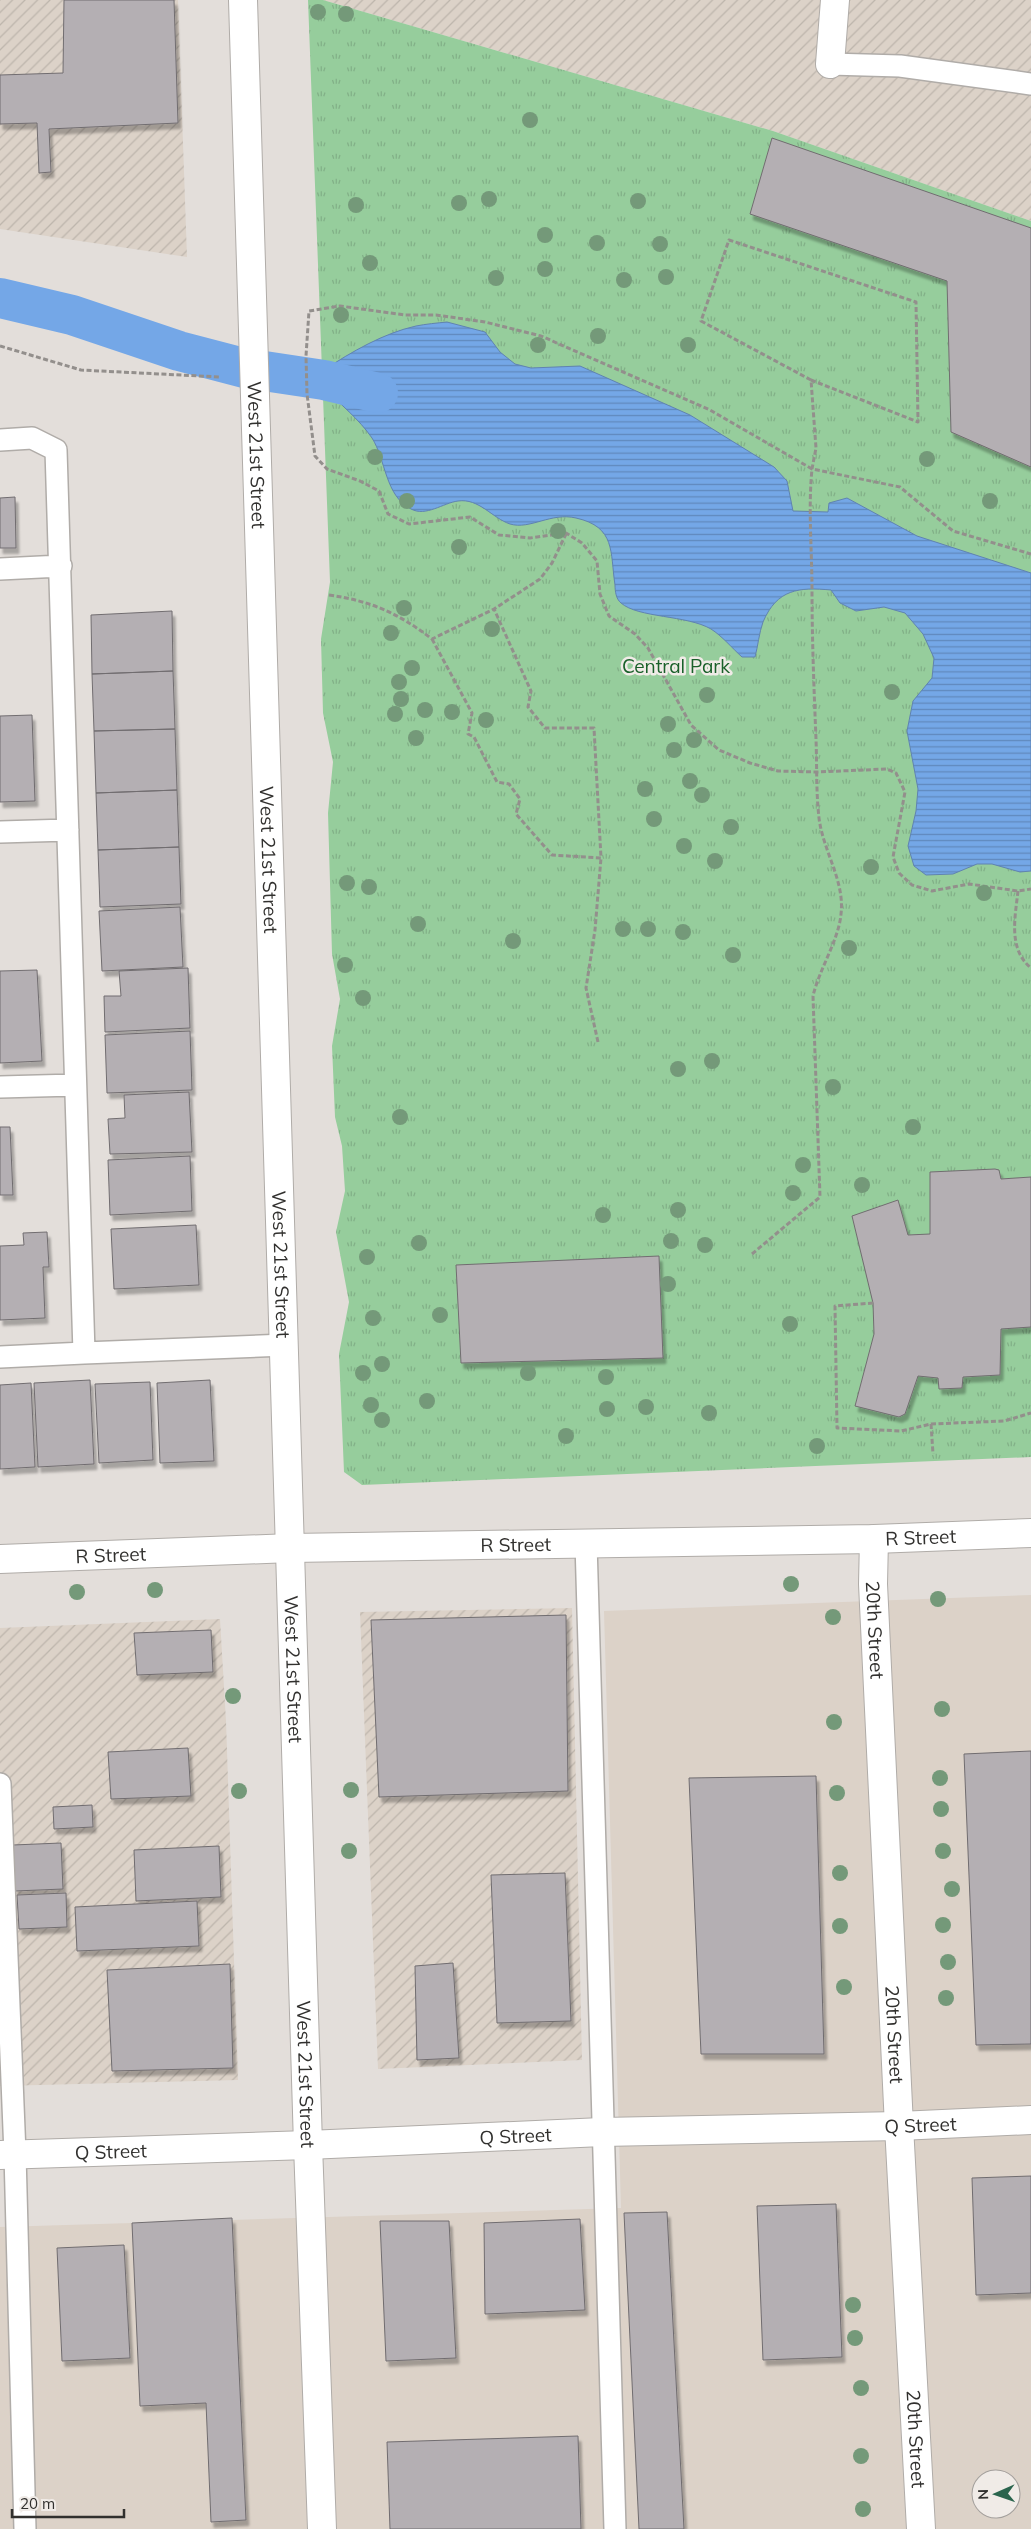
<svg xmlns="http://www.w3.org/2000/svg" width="1031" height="2529" font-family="Mulish,sans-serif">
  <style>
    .built { fill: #dcd2c8; fill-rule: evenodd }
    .industrial { fill: url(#industrial-furrows) }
    .park { fill: url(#park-tufts) }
    .water { fill: url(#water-rules); stroke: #6083b0 }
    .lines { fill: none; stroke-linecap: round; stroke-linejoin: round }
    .canal { stroke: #74a7e7; stroke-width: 40 }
    .building { fill: #b4afb3; stroke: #716d70; filter: url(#shadow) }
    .lane-casing { stroke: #b0aca8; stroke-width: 24 }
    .street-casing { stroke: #b0aca8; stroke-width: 30 }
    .secondary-casing { stroke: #b0aca8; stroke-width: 30 }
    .path { stroke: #938f8c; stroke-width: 3; stroke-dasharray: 5 2.5; stroke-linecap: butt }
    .lane { stroke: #fff; stroke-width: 21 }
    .street { stroke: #fff; stroke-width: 28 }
    .secondary { stroke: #fff; stroke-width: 28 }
    .tree { fill: #749979 }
    .labels { text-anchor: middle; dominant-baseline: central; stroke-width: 5; stroke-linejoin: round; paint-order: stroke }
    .street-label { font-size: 19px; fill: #31302e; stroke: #f0ebe7 }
    .park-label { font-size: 19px; fill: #196029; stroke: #f0ebe7 }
  </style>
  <defs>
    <pattern id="industrial-furrows" width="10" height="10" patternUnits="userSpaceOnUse" patternTransform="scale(1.25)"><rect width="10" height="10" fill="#dcd2c8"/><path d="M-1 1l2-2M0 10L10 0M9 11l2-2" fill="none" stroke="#bdb5ac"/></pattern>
    <pattern id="park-tufts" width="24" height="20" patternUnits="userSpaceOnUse" patternTransform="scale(1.25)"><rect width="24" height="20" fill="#96cd9c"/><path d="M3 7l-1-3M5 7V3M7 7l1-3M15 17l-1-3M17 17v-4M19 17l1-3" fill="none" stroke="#82b087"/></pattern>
    <pattern id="water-rules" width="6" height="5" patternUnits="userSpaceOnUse" patternTransform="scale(1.25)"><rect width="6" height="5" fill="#74a7e7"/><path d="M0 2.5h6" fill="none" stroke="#6088bc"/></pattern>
    <filter id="shadow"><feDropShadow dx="3" dy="5.5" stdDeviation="1" flood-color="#0004"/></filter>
  </defs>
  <rect width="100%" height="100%" fill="#e3deda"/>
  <path class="built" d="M1031,1595v934h-1031v-302l621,-19 -17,-597zM981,2479h30v30h-30z"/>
  <path class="industrial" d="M0,0h178l9,257 -187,-28z
    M323,0h708v221l-258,-90z
    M572,1608l10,452 -204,9 -18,-457z
    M220,1619l6,102 12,359 -238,6v-458z"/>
  <path class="park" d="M308,0h15l450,131 258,90v1236l-669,28 -18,-13 -5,-118 10,-52 -13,-70 9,-41 -3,-45 -7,-29 -3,-71 8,-47 -8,-45 -4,-141 5,-51 -10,-49 -2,-74 9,-57z"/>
  <path class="water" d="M447,322l38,10 15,20 15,12 16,4 49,-2 110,49 84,52 13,14 6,30 35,1 1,-9 18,-5 70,38 114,37v298l-11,1 -28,-8h-15l-24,10 -27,1 -12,-9 -6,-20 8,-35 2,-22 -11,-58 6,-30 19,-23 2,-20 -11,-24 -18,-21 -21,-6 -28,4 -16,-8 -9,-13c-32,-3 -54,-1 -68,32 -4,11 -5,24 -8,35h-13c-10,-9 -20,-21 -31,-28 -24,-14 -73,-11 -90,-26 -5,-4 -6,-12 -6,-18 -5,-33 1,-58 -39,-67 -25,-6 -46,12 -66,6 -18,-6 -31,-26 -52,-23 -15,2 -32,16 -47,8 -26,-13 -25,-49 -39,-71 -13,-19 -32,-34 -48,-50v-18c27,-18 60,-37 92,-44 10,-2 21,-3 31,-4z"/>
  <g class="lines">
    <path class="canal" d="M0,298l72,17 107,36 65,17 80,12 54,13"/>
  </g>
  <path class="building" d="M64,0h110l4,123 -129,6 2,43 -12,1 -2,-50 -37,1v-49l63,-2z
    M772,138l259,90v239l-80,-35 -4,-151 -197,-67z
    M15,497l1,51h-16v-50z
    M172,611l1,60 -81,3 -1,-59z
    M173,671l2,58 -81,2 -2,-57z
    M32,715l3,86 -35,1v-86z
    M175,729l2,61 -81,3 -2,-62z
    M177,790l2,57 -81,3 -2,-57z
    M179,847l2,57 -81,3 -2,-57z
    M180,907l3,60 -81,4 -3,-60z
    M188,968l2,60 -85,4 -1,-36h17l-2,-25z
    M37,970l5,91 -42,2v-92z
    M190,1031l2,59 -85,3 -2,-58z
    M189,1092l3,60 -82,2 -2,-35 17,-1 -1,-23z
    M0,1127h10l3,68h-13z
    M190,1156l2,55 -82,4 -2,-55z
    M995,1169l4,1 2,9 30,-2v150l-30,2 -1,46 -37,2 -1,11 -23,1 -1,-11 -20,-2 -13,38 -6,3 -44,-11 19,-72 -1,-31 -21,-87 46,-16 10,35 22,-1v-62z
    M196,1225l3,60 -85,4 -3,-60z
    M47,1232l2,35h-6l2,51 -45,2v-74l24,-1 -1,-12z
    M659,1256l4,102 -202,5 -5,-98z
    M90,1380l4,84 -56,3 -4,-84z
    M210,1380l4,81 -54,2 -3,-80z
    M150,1382l3,78 -54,3 -4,-79z
    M31,1383l4,84 -35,2v-84z
    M566,1615l2,176 -189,6 -8,-177z
    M211,1630l2,42 -76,3 -3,-42z
    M188,1748l3,48 -80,3 -3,-47z
    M1031,1751v293l-55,1 -12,-291z
    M816,1776l8,278h-123l-12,-276z
    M92,1805l1,22 -39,2 -1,-22z
    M61,1843l2,46 -48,2 -2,-46z
    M219,1846l2,51 -85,4 -2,-51z
    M565,1873l6,148 -74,2 -6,-148z
    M66,1893l1,34 -48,2 -2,-34z
    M197,1901l2,45 -122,5 -2,-44z
    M453,1963l6,95 -42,2 -2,-94z
    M230,1964l3,104 -121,3 -5,-101z
    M1031,2176v117l-55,2 -4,-117z
    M836,2204l6,153 -79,3 -6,-154z
    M667,2212l17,317h-45l-15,-316z
    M232,2218l14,302 -35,2 -5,-119 -66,3 -8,-183z
    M580,2219l5,91 -100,4 -1,-91z
    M380,2221h69l7,137 -70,3z
    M124,2245l6,113 -68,3 -5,-113z
    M578,2436l3,93h-191l-3,-87z"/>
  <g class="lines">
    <defs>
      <path id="lane" d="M830,64l70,2 131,18
        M0,440l32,-2 24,12 28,903 201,-8
        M0,569l61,-3
        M0,832l68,-2
        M0,1087l75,-2
        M0,1357l84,-4
        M586,1543l29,986
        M0,1784l15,370 10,375"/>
      <g id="street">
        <path d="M830,64l5,-64"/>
        <path id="s1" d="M0,1559l291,-11 583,-9 157,-6"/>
      </g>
      <g id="secondary">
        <path id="s2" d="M243,0l65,2145 14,384"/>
        <path id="s3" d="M874,1539l-1,45 26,542 22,403"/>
        <path id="s4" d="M0,2155l308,-10 294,-13 297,-6 132,-6"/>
      </g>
    </defs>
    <use href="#lane" class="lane-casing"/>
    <use href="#street" class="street-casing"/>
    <use href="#secondary" class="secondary-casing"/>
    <path class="path" d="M0,346l81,24 140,7
      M811,380l-110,-59 28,-81 187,62 2,120 -107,-42 5,68 -4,21 88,18 53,44 78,23
      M329,595c42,6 69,18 103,44l62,-30 46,-30 12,-16 14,-29
      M432,639l40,74 -4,21 6,3 23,45 12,2 11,15 -4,15 36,41 49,3 -7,-130h-49l-17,-21 3,-16 -37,-82
      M1018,891c-3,27 -10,58 13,77
      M598,1042l-12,-54 9,-58 6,-72
      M752,1254l68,-57 -7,-201c6,-26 26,-57 28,-82 4,-33 -18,-63 -22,-96 -3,-26 -2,-53 -3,-79 -2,-50 -4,-99 -4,-149 0,-40 -4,-81 0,-121l-102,-59 -169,-74 -56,-14 -49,-7h-31l-65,-9 -31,5 -3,45 1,38 8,62 12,13 33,12 19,10 9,23 21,10 61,-7 29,18 31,3 36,-5 16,10 15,18 3,33 9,22 26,18 13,14 43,77 28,25 31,13 28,8 39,1 70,-3 9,4 9,19 -12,65 6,16 13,12 20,6 37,-7 49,7 13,-2
      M873,1303l-38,3 2,122 64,3 30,-7 73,-3 27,-8
      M931,1424l2,30"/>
    <use href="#lane" class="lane"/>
    <use href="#street" class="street"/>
    <use href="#secondary" class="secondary"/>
  </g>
  <g class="tree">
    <circle cx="318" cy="12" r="8"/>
    <circle cx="346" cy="14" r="8"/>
    <circle cx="530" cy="120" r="8"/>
    <circle cx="489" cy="199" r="8"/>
    <circle cx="638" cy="201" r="8"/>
    <circle cx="459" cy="203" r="8"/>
    <circle cx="356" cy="205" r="8"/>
    <circle cx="545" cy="235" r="8"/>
    <circle cx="597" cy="243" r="8"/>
    <circle cx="660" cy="244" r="8"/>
    <circle cx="370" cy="263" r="8"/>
    <circle cx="545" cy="269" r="8"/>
    <circle cx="666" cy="277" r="8"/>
    <circle cx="496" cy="278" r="8"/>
    <circle cx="624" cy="280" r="8"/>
    <circle cx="341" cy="315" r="8"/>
    <circle cx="598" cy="336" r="8"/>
    <circle cx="538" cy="345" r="8"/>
    <circle cx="688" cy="345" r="8"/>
    <circle cx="375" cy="457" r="8"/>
    <circle cx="927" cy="459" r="8"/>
    <circle cx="407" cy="501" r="8"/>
    <circle cx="990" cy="501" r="8"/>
    <circle cx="558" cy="531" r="8"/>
    <circle cx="459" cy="547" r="8"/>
    <circle cx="404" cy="608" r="8"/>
    <circle cx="492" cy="629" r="8"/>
    <circle cx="391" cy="633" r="8"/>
    <circle cx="412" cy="668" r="8"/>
    <circle cx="399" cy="682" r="8"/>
    <circle cx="892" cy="692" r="8"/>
    <circle cx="707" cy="695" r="8"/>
    <circle cx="401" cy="699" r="8"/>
    <circle cx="425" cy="710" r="8"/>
    <circle cx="452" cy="712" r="8"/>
    <circle cx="395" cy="714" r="8"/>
    <circle cx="486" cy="720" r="8"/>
    <circle cx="668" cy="724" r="8"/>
    <circle cx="416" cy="738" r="8"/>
    <circle cx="694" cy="740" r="8"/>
    <circle cx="674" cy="750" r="8"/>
    <circle cx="690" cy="781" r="8"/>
    <circle cx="645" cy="789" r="8"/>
    <circle cx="702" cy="795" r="8"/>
    <circle cx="654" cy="819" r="8"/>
    <circle cx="731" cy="827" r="8"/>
    <circle cx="684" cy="846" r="8"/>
    <circle cx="715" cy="861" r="8"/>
    <circle cx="871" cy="867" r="8"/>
    <circle cx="347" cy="883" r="8"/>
    <circle cx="369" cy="887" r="8"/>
    <circle cx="984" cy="893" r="8"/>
    <circle cx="418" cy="924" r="8"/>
    <circle cx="623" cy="929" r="8"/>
    <circle cx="648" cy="929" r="8"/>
    <circle cx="683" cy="932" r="8"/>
    <circle cx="513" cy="941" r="8"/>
    <circle cx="849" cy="948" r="8"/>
    <circle cx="733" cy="955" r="8"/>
    <circle cx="345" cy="965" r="8"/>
    <circle cx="363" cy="998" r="8"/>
    <circle cx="712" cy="1061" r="8"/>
    <circle cx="678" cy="1069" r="8"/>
    <circle cx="833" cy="1087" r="8"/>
    <circle cx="400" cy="1117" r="8"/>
    <circle cx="913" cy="1127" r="8"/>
    <circle cx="803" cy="1165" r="8"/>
    <circle cx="862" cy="1185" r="8"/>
    <circle cx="793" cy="1193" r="8"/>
    <circle cx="678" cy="1210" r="8"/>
    <circle cx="603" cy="1215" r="8"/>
    <circle cx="671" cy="1241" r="8"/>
    <circle cx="419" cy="1243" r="8"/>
    <circle cx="705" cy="1245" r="8"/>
    <circle cx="367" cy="1257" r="8"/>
    <circle cx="668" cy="1284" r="8"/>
    <circle cx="440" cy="1315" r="8"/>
    <circle cx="373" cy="1318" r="8"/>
    <circle cx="790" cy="1324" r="8"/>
    <circle cx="382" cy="1364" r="8"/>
    <circle cx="363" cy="1373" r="8"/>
    <circle cx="528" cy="1373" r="8"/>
    <circle cx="606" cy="1377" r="8"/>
    <circle cx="427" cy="1401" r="8"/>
    <circle cx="371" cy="1405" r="8"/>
    <circle cx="646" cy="1407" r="8"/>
    <circle cx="607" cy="1409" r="8"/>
    <circle cx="709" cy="1413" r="8"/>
    <circle cx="382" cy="1420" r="8"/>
    <circle cx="566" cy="1436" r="8"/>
    <circle cx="817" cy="1446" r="8"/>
    <circle cx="791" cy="1584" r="8"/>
    <circle cx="155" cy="1590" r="8"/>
    <circle cx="77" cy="1592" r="8"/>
    <circle cx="938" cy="1599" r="8"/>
    <circle cx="833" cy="1617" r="8"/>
    <circle cx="233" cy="1696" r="8"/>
    <circle cx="942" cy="1709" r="8"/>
    <circle cx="834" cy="1722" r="8"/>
    <circle cx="940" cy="1778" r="8"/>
    <circle cx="351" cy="1790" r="8"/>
    <circle cx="239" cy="1791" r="8"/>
    <circle cx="837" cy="1793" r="8"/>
    <circle cx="941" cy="1809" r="8"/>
    <circle cx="349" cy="1851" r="8"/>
    <circle cx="943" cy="1851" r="8"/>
    <circle cx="840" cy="1873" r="8"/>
    <circle cx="952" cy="1889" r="8"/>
    <circle cx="943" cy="1925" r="8"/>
    <circle cx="840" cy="1926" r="8"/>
    <circle cx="948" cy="1962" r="8"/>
    <circle cx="844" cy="1987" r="8"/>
    <circle cx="946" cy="1998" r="8"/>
    <circle cx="853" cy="2305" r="8"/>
    <circle cx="855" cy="2338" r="8"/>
    <circle cx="861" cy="2388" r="8"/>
    <circle cx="861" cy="2456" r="8"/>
    <circle cx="863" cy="2509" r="8"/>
  </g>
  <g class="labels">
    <g class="street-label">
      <text stroke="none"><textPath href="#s2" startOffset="455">West 21st Street</textPath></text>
      <text stroke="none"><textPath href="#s2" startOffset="860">West 21st Street</textPath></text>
      <text stroke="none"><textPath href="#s2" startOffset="1265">West 21st Street</textPath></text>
      <text stroke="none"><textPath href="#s1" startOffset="921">R Street</textPath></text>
      <text stroke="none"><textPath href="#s1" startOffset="516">R Street</textPath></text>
      <text stroke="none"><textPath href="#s1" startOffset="111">R Street</textPath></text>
      <text stroke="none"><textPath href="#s3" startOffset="91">20th Street</textPath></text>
      <text stroke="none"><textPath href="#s2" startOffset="1670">West 21st Street</textPath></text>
      <text stroke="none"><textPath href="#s3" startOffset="496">20th Street</textPath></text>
      <text stroke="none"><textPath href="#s2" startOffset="2075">West 21st Street</textPath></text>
      <text stroke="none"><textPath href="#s4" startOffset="921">Q Street</textPath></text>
      <text stroke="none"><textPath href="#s4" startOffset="516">Q Street</textPath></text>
      <text stroke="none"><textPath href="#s4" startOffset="111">Q Street</textPath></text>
      <text stroke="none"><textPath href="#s3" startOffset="901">20th Street</textPath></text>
    </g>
    <g class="park-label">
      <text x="676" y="666">Central Park</text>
    </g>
  </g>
  <g transform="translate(996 2494) rotate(268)"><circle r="24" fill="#f0ebe7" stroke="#a4a09d"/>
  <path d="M0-4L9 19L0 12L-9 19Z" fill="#2a644d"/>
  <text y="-8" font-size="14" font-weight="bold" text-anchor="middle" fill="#31302e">N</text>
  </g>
  <path d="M12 2509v8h112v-8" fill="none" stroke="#31302e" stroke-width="2.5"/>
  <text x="20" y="2509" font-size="15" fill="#31302e" stroke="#f0ebe7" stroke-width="4" paint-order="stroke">20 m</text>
</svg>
